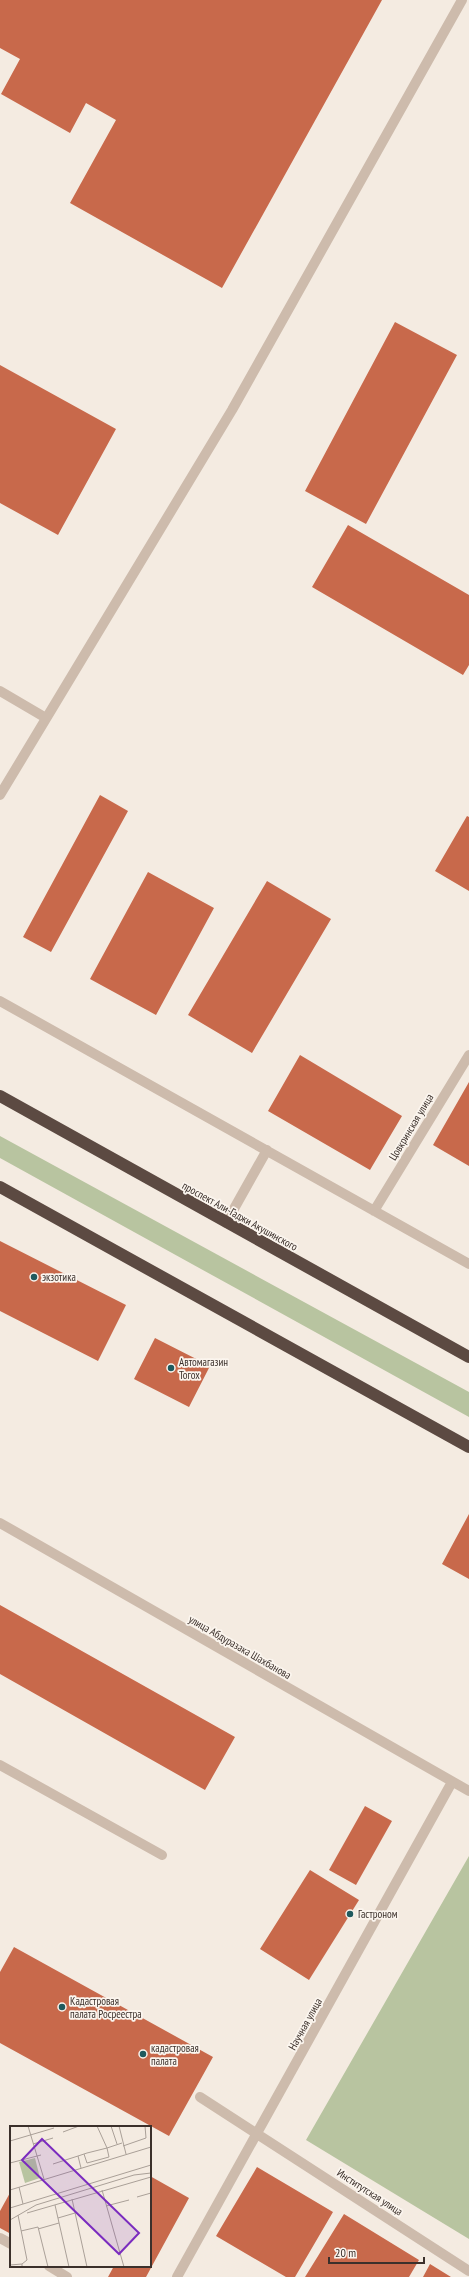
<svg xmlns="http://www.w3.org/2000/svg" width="469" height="2277" font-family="'PT Sans Narrow',sans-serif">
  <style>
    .green { fill: #b8c4a0 }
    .building { fill: #c8694b }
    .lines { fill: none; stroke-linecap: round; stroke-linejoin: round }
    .minor { stroke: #cdbbac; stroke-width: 10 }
    .highway { stroke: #5c4a42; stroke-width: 12 }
    .poi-dot { fill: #1f5a5e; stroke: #fbf5ee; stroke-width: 1.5 }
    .labels { text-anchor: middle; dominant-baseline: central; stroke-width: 3.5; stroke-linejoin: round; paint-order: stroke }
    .street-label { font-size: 11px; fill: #3b302b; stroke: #fbf5ee }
    .poi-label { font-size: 11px; fill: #3b302b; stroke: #fbf5ee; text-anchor: start }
    .inset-road { fill: none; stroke: #aaa098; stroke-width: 1 }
    .view { fill: #7b2cbf; fill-opacity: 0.15; stroke: #7b2cbf; stroke-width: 2 }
    .inset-edge { fill: none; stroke: #3b302b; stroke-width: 2 }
  </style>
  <rect width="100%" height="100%" fill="#f4ebe1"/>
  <path class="green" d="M0,1136l469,256v25l-469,-259z
    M469,1856v383l-163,-99z"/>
  <path class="building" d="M0,0h382l-160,288 -152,-85 46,-83 -30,-17 -16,30 -69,-39 19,-35 -20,-11z
    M395,322l62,33 -91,169 -61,-33z
    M0,365l116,64 -58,106 -58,-32z
    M348,525l121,70v70l-6,10 -151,-88z
    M100,795l28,16 -77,141 -28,-15z
    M467,816l2,1v74l-34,-20z
    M148,872l66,36 -58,107 -66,-36z
    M267,881l64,38 -79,134 -64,-38z
    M300,1055l102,61 -32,54 -102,-59z
    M469,1082v84l-36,-21z
    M0,1241l126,64 -28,56 -98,-50z
    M155,1338l55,28 -21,41 -55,-28z
    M469,1514v65l-27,-15z
    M0,1605l235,132 -30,53 -205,-116z
    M365,1806l27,15 -36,64 -27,-15z
    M310,1870l49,30 -50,80 -49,-31z
    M14,1947l199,110 -44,79 -169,-93v-71z
    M257,2167l76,45 -38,65h-9l-70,-41z
    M150,2176l39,22 -43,79h-38l6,-11h36z
    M11,2191v43l-11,-6v-17z
    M344,2214l75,46 -10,17h-104z
    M430,2264l21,13h-28z"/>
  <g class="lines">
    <path class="minor" d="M0,691l46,27
      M0,795l232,-385 230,-410
      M0,1001l469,263
      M374,1211l95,-156
      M226,1223l41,-73
      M0,1523l469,268
      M0,1765l162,90
      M200,2097l269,174
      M0,2238l11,6
      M49,2266l18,11
      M177,2277l275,-495"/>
    <path class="highway" d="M0,1096l469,261
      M0,1187l469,260"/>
  </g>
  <g class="poi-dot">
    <circle cx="34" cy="1277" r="4"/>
    <circle cx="171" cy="1368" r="4"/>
    <circle cx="350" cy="1914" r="4"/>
    <circle cx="62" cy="2007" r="4"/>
    <circle cx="143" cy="2054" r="4"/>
  </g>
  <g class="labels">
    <g class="street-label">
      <text transform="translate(411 1127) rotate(-59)">Цовкринская улица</text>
      <text transform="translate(240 1216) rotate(29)">проспект Али-Гаджи Акушинского</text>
      <text transform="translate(240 1647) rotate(30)">улица Абдуразака Шахбанова</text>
      <text transform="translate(305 2024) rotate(-61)">Научная улица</text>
      <text transform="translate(370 2192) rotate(33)">Институтская улица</text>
    </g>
    <g class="poi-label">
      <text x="42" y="1277">экзотика</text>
      <text x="179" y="1362">Автомагазин<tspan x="179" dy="13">Тогох</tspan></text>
      <text x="358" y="1914">Гастроном</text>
      <text x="70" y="2001">Кадастровая<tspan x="70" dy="13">палата Росреестра</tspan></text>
      <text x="151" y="2048">кадастровая<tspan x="151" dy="13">палата</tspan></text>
    </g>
  </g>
  <g transform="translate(10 2126)">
    <rect width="141" height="141" fill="#f4ebe1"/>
    <path d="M25,32l5,20 -15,5 -6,-21z" fill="#b8c4a0"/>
    <path class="inset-road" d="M18,0l16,53M87,0l10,22 15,-5M101,0l6,18M109,0l7,28M53,6l16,-6M0,15l44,-13M23,18l20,-6M113,20l23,-8 -1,-12M68,30l9,-3 20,-5 2,9 -22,6 -3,-9M0,37l31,-8M43,38l25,-8 3,12M9,61l4,17M0,64l141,-43M92,64l22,77M127,71l14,-4M62,73l15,68M45,79l14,62M96,80l23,-6M0,82l141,-43M17,87l124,-36M8,89l9,45 -5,4v3M48,92l17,-5M0,94l26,-15 98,-30 17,-2M28,103l21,-6M11,105l17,-4 10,40M0,139l12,-1"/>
    <path class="view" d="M32,13l97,94 -20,21 -97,-94z"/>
    <rect width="141" height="141" class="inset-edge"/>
  </g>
  <path d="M329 2257v6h95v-6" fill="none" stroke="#3b302b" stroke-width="2"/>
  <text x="335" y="2257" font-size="12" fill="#3b302b" stroke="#fbf5ee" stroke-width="3" paint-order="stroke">20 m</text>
</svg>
